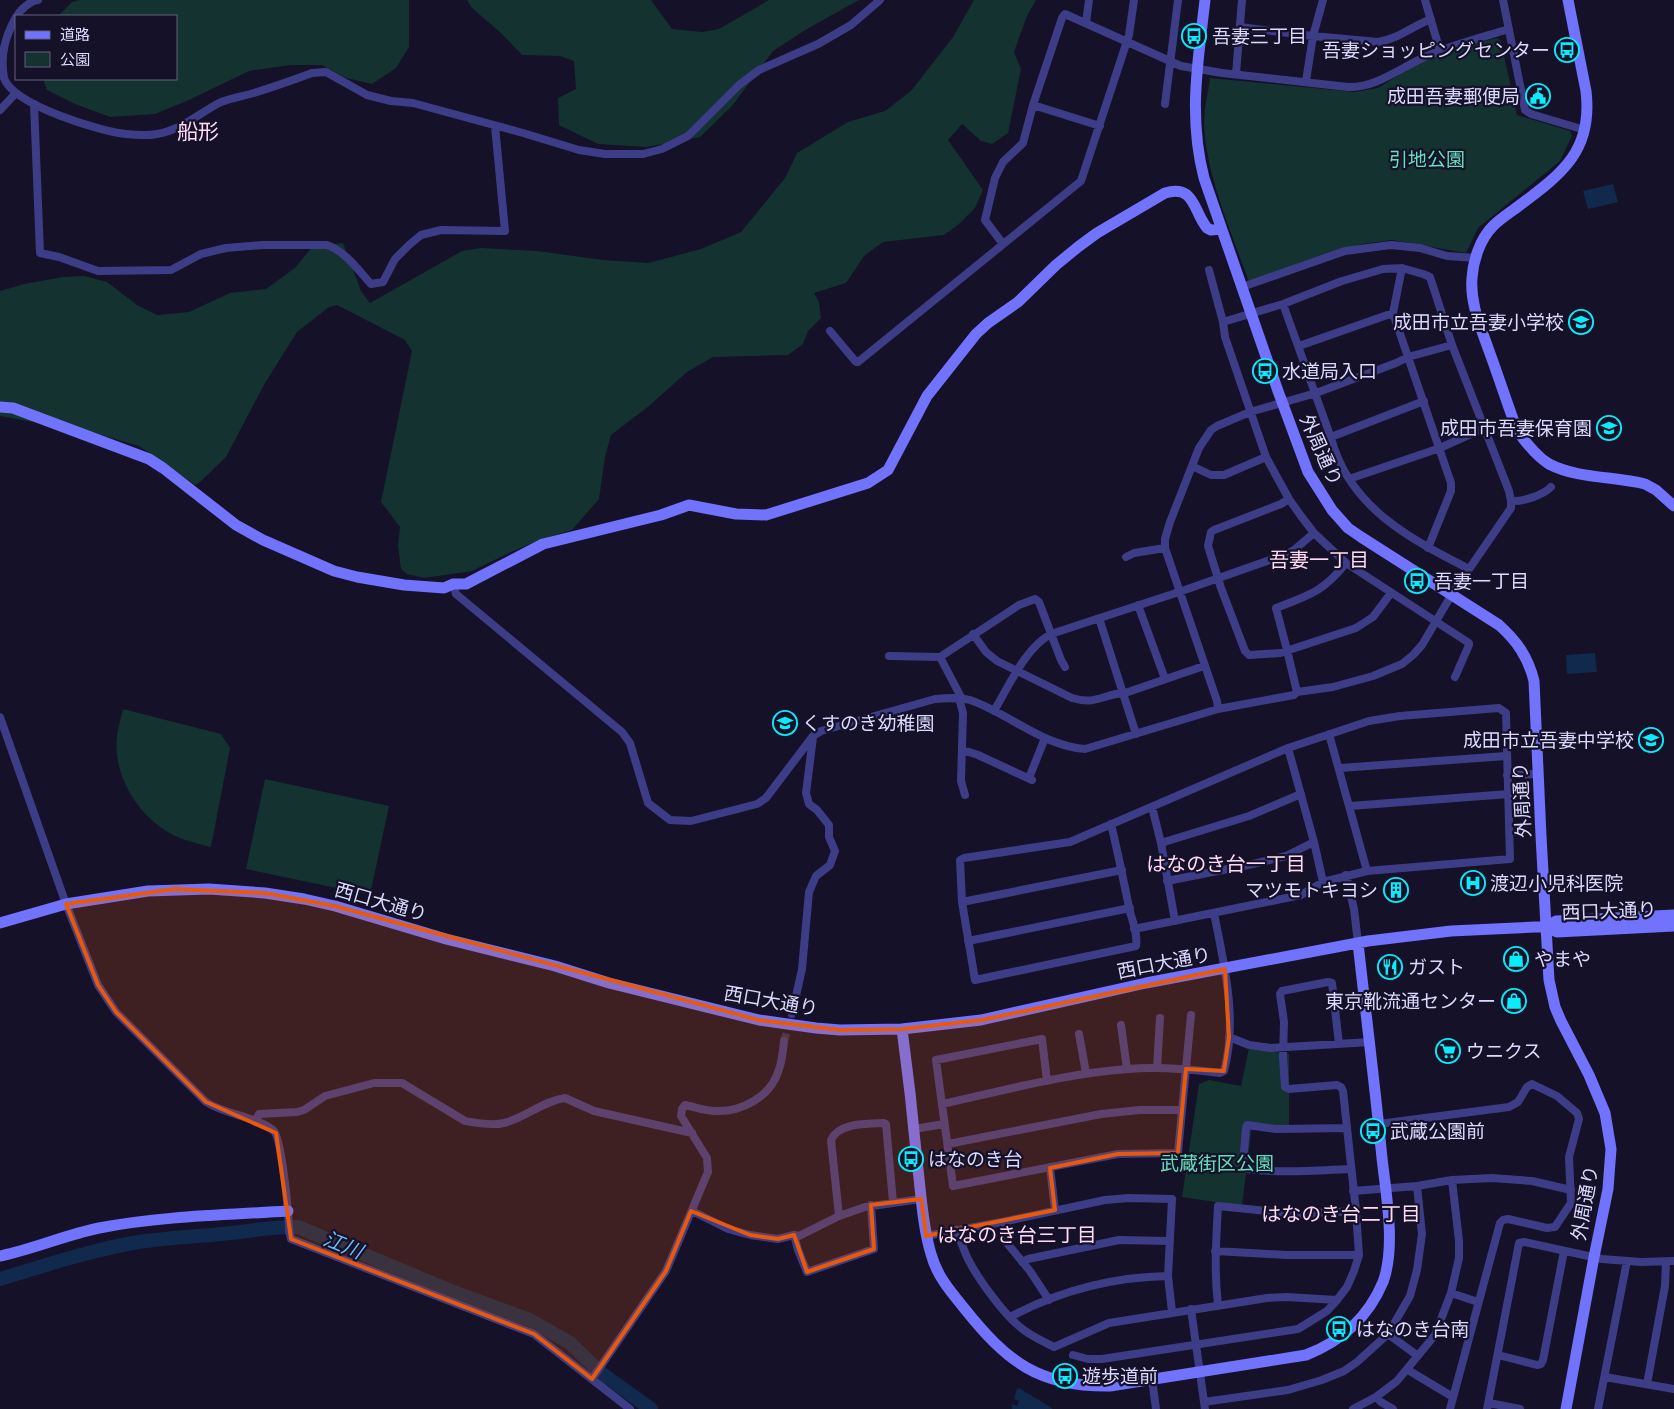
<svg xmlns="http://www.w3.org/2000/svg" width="1674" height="1409" font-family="Cabin,'Noto Sans JP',sans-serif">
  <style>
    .green { fill: #143230 }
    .water { fill: #10294d }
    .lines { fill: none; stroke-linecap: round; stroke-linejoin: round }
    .river { stroke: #10294d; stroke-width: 14 }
    .street-tunnel { stroke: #322f48; stroke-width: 8; stroke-dasharray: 8 4; stroke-linecap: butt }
    .street { stroke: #3c3d86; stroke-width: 8 }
    .secondary { stroke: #7173fd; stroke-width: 11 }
    .marked { fill: #e8590c; fill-opacity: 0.2; stroke: #e8590c; stroke-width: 4; stroke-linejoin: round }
    .labels { text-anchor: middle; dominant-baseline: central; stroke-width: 4.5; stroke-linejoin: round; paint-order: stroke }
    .poi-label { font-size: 19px; fill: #dbd9fe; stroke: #141128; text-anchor: start }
    .park-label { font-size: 19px; fill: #64dfbb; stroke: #141128 }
    .street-label { font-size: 19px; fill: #dbd9fe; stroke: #141128 }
    .neighbourhood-label { font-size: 20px; fill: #fedbf3; stroke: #141128 }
    .water-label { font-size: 20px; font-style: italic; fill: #69befc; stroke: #141128 }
    .quarter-label { font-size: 21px; fill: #fedbf3; stroke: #141128 }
  </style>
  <rect width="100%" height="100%" fill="#141128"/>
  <path class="green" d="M80,0h329v47l-13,21 -24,16 -26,-6 -24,-13h-31l-42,6 -60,29 -34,14 -45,3 -35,-13 -28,-14 -4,-11h133v-63h-118l14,-14z
    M467,0h184l21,29 30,3 17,-3 50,-29h90l-52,29 -34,22 -41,55 -32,31 -53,10 -49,-3 -39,-19 -1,-27 18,-9 -2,-28 -14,-5 -38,-1 -21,-22 -29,-25z
    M974,0h62l-9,16 -13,36 7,17 -13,64 -16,11 -11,-3 -19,-17 -14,16 35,50 -8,18 -17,17 -14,10 -61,7 -18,13 -19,28 -32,10 5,9 2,16 -13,13 -5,13 -15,11 -75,2 -26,15 -38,34 -38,29 -6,22 -6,42 -27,31 -30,9 -31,13 -39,19 -48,7 -17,-4 -6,-5 -3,-23 2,-19 -19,-25 31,-151 -7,-11 -68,-35 -8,2 -32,25 -32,51 -39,74 -26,25 -5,3 -56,-39 -41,-12 -98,-18v-125l24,-7 39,-7 21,-1 23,6 30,23 20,10 32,-3 41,-19 36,-4 30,-22 16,-20 31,-4 18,48 9,12 92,-52 19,-3 56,3 66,9 45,3 53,-14 40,-17 44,-54 12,-25 51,-31 37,-11 26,-20 42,-54z
    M1498,38l3,4 16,73 53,16 2,5 -12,25 -82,67 -12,25 -74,-13 -30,4 -113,38c-17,-48 -43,-107 -45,-158 0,-15 4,-31 6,-46l145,14 23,-4 45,-28 33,-13z
    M123,709l98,25 9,14 -19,99c-12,-3 -25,-6 -36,-11 -31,-15 -54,-48 -58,-81 -2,-16 2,-31 6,-46z
    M265,779l124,27 -19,89 -124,-26z
    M1249,1048l40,6v71l-2,3 -35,-4 -10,82 -60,-9 17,-113 10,-4 32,6z"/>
  <path class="water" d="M1613,184l5,18 -30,7 -5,-18z
    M1595,653l2,19 -30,2 -1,-19z
    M1019,1388l33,20v1h-40v-5l5,2 2,-5 -5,-2 3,-10z"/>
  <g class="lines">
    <path class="river" d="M0,1279c44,-13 88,-28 133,-36 30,-5 59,-6 88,-9 26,-2 51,-8 77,-7l153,64 79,29 40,23 31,30 50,36"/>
    <path class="street-tunnel" d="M784,1041l6,-19"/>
    <path class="street" d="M1425,0l15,51
      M1503,0l22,110 6,4 54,16
      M17,16c3,-6 13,-15 21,-16
      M16,17c-11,20 -16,38 -12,61 9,27 95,53 122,56 9,1 21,2 31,0 25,-4 42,-21 64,-32 10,-4 22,-6 33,-9 19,-6 39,-13 58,-20l14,-1 41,23 24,6 22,2 110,30 56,17 26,4h38l19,-5 26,-13 51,-51 20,-15 59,-26 33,-19 29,-25
      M1086,23l3,-23
      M1240,27l73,9 65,6c20,-3 35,-16 53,-23
      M1236,74l6,-74
      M1306,81l7,-45 10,-36
      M34,104l6,149 19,4 39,14 73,-1 30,-16 25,-6 37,-3h64c18,6 32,26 44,39l12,-2 12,-23 14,-14 12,-10 20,-5 64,1 -10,-105
      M1165,104l13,-104
      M1033,105l67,21
      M0,110l16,-17
      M1003,244l-18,-24 10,-42 8,-16 20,-19 10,-38 29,-87 3,-4 116,52 41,7 126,14c29,1 55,-21 81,-32 26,-11 54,-18 80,-26
      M1402,268l-9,45 58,170v8l-23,57
      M1209,270l14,52 2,15 41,120 23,42 12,17 13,17 32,30 123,80v2l-14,32
      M1242,287l103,-36 46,-6 29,3 27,8 29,2
      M1283,304l48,134c18,69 79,101 138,131
      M830,331l26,31h2l223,-181 48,-146 5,-35
      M1299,346l94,-33
      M1331,437l93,-36
      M1192,466l19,9h13l42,-18
      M1349,479l91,-31 44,-20
      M1289,499l-8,5 -67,26 -3,2 -3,14 13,42 24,63 4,4 31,-2 76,-25 17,-11 18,-24
      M1511,501c12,1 32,-6 40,-14
      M1126,557l8,-4 31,-5
      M453,584l3,10 166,138 8,11 18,60 22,17 21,1 66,-17 9,-6 47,-62 8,-5 114,-32c12,-1 24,-2 35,1 40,14 73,46 115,49l133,-40 76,-14 3,-3 36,-5 40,-11 29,-12 11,-9 9,-10 30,-51 59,-86v-7l-2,-10 -57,-146 -22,-68 -7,-3 -21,-6 -19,1 -41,12 -59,23 -60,18
      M1138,605l27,74
      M1099,618l37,116
      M973,634l13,18 11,9 75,37c20,6 26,0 44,-4 4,0 8,0 12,-2l76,-26
      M889,656l51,1 79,-52 16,-6 4,3 22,58 4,7
      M940,657l21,40 -2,1 4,15 -2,68 4,14
      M1297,692l-10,-42 -11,-42c33,-13 47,-16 70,-45
      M1218,709l-1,-8 -52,-153v-9l5,-17 29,-74 12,-18 6,-4 33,-14 66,-19 80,-30 12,-6 44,-12
      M994,711c15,-25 31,-63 57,-77l128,-42 108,-38 7,-4 20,-17
      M0,717l66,187 32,81 18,27 90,90c20,13 48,14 67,28 8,6 14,70 15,83 1,9 0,18 3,26l243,95 96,75
      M1329,734l38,137
      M1288,748l26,94 9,40
      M962,751l7,1 9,3 54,25
      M1340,768l166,-12
      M1507,775l31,-1
      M1029,778l16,-40
      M1350,806l159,-12
      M1152,807l9,36 14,78
      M1111,824c7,29 13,59 19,88 3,10 8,24 6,34l-161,34 -13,-78 -2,-42 4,-2 106,-16 218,-94 81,-27 31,-5 99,-8 7,5 4,146 -143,12 -44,11 -22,13 -167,34
      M1161,843l88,-27 52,-22
      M1346,875l8,34 4,34
      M1167,881l86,-17 33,-8 28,-14
      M962,902l160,-32
      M968,941l162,-33
      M792,1014l10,-45 7,-77 7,-16 14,-11 5,-14 -6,-14v-12l-12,-15 -8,-6 -3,-11 7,-56
      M1121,1025l6,44
      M1079,1034l7,39
      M1229,1037l20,8 22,3 99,-6
      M1157,1068l3,-50
      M1047,1081l-5,-42 -106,21 17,126 165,-32 60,-1 13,-138
      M942,1104c60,-13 125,-31 186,-35 31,-3 61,0 92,4l4,-2c14,-52 0,-106 -10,-158
      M255,1122l4,-8 38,-2 7,-2 21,-14 49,-13h28l63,38c11,2 27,5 39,2 21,-5 39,-22 61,-25l29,13 98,22
      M1379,1124l130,-17 9,-5 9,-15 5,-3 25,12 20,17 2,6 -10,38 2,46 -16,24 -8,1 -39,-9 -5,1 -3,3 -50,186
      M1347,1128l-71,1 -29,-4 -1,3 -3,36 2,5c36,4 70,2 106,0
      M914,1129l30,-5
      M948,1144l153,-30 39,-4h42
      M1050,1167l5,43
      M1353,1191l64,-5 35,-6 40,-2 40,3 39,9
      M692,1211l36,18 22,6 28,4 16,-4 5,1 40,-20 26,-9 56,-8
      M839,1216l-8,-76c8,-18 37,-16 53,-17l2,1 7,78
      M1002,1222l4,20 24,29 19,29
      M955,1230c6,9 8,19 13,29 10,20 35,54 52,68 10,9 23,14 34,20l55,-24 158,-25 20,-1 50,3
      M794,1235l4,15 9,22 67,-23 -3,-44
      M926,1236l76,-14 103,-22 24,-2 43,1 -4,77 4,36
      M1215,1251l71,4h73
      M1022,1262l6,-3 91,-19 50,1
      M1451,1293l27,9
      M1218,1305c-4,-35 -2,-63 0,-99l80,8 58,-3
      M1191,1309l14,100
      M1010,1317c49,-26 102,-40 158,-41
      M1388,1334l30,22
      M1073,1355l15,4h14l196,-30 29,-18 10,-11 10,-13 7,-16 5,-16 -3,-44 -13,-120 -2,-4 -4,-2 -48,4 -4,-2 -2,-30 1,-35 -4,-28 2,-3 46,-9 4,1 7,61
      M1498,1355l39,10 4,-1 2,-4 21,-109
      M1408,1370l45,27
      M1605,1377l69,12
      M592,1379l74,-108 42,-99 -1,-14 -26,-42 1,-7 3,-4c10,2 20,6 31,6 25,1 54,-14 62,-39 4,-9 5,-20 6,-31
      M1152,1379l4,30
      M1647,1384l18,-98 1,-24
      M1376,1397l5,5 12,7
      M1204,1402l84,-12 34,-10 22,-9 13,-9 31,-28 22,-38 7,-26 5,-36 -5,-48
      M1489,1403l31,6
      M1353,1409l23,-12 21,-16 38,-46 16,-42 8,-35v-17l-7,-61
      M1487,1409l32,-166 5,-1 78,17 39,3 33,-1
      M1598,1409l29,-148"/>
    <path class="secondary" d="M1205,0c-7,62 -17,116 -1,178l74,213 30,81 24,38 16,18 13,9 138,88c18,16 29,32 35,56l7,155 8,144 6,27 6,14 28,54 16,38 6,36 -3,40 -14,68 -28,152
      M1568,0l18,91c7,59 -23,82 -66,114 -9,7 -19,13 -27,21 -13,13 -20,35 -21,52 -2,25 8,47 16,70 10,27 19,55 29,82 9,13 19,26 32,34 29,15 65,12 96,20l11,6 18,16
      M0,407l13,1 136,51 14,9 73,57 27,15 71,31 23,6 47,8 40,3 9,-4h13l77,-40 118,-29 28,-10 47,9 30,1 102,-32 20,-13 39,-74 49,-62 12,-11 30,-21 38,-37 22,-18 19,-14 68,-40c30,-9 28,18 42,35l4,2 10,-1
      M0,923l66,-19 82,-13 61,-2 56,4 39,6 31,7 111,33 109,27 54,17 150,37 57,8 24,2 62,-1 79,-9 165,-37 222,-42 83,-10 84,-4h11l11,5 117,-6
      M1546,927l10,-6 118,-6
      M902,1029c6,44 11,88 15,132 4,30 5,63 14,93 6,22 19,37 33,54 43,54 75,79 146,78l196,-31c36,-14 62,-37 77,-73 13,-35 3,-88 -1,-124 -7,-72 -16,-143 -24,-215
      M0,1256c34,-7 65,-21 99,-28 62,-12 126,-13 189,-17"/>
  </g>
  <path class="marked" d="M174,889l91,4 70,13 424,114 81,10 62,-1 79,-9 244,-51 4,68 -5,34 -38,-2 -8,84 -60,1 -68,14 5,42 -129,26 -5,-37 -50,6 3,44 -67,23 -13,-37 -16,4 -28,-4 -59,-24 -25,60 -74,108 -58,-45 -243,-95 -15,-106 -70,-31 -90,-90 -18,-27 -32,-81z"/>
  <defs>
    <symbol id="bus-ring" viewBox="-11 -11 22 22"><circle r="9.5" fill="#141128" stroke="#08ecfb" stroke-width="1.5"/><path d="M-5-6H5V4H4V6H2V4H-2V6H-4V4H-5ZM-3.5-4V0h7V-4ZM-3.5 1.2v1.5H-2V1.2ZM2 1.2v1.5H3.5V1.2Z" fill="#08ecfb"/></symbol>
    <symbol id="civic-ring" viewBox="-11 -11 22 22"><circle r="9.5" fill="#141128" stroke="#08ecfb" stroke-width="1.5"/><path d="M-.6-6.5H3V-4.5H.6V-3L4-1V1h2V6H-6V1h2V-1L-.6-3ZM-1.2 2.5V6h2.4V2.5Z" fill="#08ecfb"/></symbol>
    <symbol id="school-ring" viewBox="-11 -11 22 22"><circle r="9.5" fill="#141128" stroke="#08ecfb" stroke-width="1.5"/><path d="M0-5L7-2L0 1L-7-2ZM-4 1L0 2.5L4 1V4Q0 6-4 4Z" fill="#08ecfb"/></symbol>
    <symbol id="hospital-ring" viewBox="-11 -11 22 22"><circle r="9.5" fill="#141128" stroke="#08ecfb" stroke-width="1.5"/><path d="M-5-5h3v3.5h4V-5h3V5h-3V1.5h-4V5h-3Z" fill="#08ecfb"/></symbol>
    <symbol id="building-ring" viewBox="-11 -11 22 22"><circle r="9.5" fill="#141128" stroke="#08ecfb" stroke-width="1.5"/><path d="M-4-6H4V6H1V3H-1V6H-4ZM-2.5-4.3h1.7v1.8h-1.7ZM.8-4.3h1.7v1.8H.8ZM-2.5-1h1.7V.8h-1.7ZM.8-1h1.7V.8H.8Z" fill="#08ecfb"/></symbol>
    <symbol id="shop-ring" viewBox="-11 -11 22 22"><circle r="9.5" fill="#141128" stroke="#08ecfb" stroke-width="1.5"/><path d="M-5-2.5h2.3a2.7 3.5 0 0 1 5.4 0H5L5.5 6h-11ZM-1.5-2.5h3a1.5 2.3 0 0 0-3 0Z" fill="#08ecfb"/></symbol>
    <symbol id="restaurant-ring" viewBox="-11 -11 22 22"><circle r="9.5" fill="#141128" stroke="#08ecfb" stroke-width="1.5"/><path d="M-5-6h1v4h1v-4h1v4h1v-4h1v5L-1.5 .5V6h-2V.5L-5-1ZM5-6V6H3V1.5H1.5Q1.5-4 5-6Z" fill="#08ecfb"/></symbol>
    <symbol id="supermarket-ring" viewBox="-11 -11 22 22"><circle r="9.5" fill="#141128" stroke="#08ecfb" stroke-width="1.5"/><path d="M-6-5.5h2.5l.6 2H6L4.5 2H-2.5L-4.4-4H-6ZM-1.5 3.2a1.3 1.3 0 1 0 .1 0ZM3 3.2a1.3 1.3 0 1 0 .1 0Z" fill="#08ecfb"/></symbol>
  </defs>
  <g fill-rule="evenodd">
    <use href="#bus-ring" x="1180" y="22" width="28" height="28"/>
    <use href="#bus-ring" x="1553" y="36" width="28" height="28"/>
    <use href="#civic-ring" x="1524" y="82" width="28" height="28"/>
    <use href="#school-ring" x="1567" y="308" width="28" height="28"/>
    <use href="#bus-ring" x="1251" y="357" width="28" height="28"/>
    <use href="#school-ring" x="1595" y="414" width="28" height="28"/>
    <use href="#bus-ring" x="1403" y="567" width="28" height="28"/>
    <use href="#school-ring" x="771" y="709" width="28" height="28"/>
    <use href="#school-ring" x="1637" y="726" width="28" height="28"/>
    <use href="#hospital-ring" x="1459" y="869" width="28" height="28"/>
    <use href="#building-ring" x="1382" y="876" width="28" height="28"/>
    <use href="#shop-ring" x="1502" y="945" width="28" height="28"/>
    <use href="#restaurant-ring" x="1376" y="953" width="28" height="28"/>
    <use href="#shop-ring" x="1500" y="987" width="28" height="28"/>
    <use href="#supermarket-ring" x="1434" y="1037" width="28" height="28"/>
    <use href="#bus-ring" x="1359" y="1117" width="28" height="28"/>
    <use href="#bus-ring" x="897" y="1145" width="28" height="28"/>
    <use href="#bus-ring" x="1325" y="1315" width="28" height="28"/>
    <use href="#bus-ring" x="1051" y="1362" width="28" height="28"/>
  </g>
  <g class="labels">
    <g class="poi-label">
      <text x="1212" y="36">吾妻三丁目</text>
      <text x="1550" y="50" text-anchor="end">吾妻ショッピングセンター</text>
      <text x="1520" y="96" text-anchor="end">成田吾妻郵便局</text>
      <text x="1564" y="322" text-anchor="end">成田市立吾妻小学校</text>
      <text x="1282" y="371">水道局入口</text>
      <text x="1592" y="428" text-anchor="end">成田市吾妻保育園</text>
      <text x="1434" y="581">吾妻一丁目</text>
      <text x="802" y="723">くすのき幼稚園</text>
      <text x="1634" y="740" text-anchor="end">成田市立吾妻中学校</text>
      <text x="1490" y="883">渡辺小児科医院</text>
      <text x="1378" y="890" text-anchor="end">マツモトキヨシ</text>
      <text x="1534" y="959">やまや</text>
      <text x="1408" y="967">ガスト</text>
      <text x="1496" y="1001" text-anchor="end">東京靴流通センター</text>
      <text x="1466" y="1051">ウニクス</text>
      <text x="1390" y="1131">武蔵公園前</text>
      <text x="928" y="1159">はなのき台</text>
      <text x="1356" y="1329">はなのき台南</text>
      <text x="1082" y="1376">遊歩道前</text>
    </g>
    <g class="park-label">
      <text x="1427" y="159">引地公園</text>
      <text x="1217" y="1163">武蔵街区公園</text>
    </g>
    <g class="street-label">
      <text transform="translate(1321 450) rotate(66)">外周通り</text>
      <text transform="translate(1522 800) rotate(-93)">外周通り</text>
      <text transform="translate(381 902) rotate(16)">西口大通り</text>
      <text transform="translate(1609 911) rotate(-2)">西口大通り</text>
      <text transform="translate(1164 963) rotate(-11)">西口大通り</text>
      <text transform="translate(771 1001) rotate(10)">西口大通り</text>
      <text transform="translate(1585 1203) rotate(-80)">外周通り</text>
    </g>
    <g class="neighbourhood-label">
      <text x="1319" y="560">吾妻一丁目</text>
      <text x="1226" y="864">はなのき台一丁目</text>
      <text x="1341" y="1214">はなのき台二丁目</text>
      <text x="1017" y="1235">はなのき台三丁目</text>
    </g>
    <g class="water-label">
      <text transform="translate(343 1245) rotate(22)">江川</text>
    </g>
    <g class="quarter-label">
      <text x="198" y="131">船形</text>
    </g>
  </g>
  <rect x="15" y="15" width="162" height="65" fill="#141128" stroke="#64617e"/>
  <rect x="25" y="31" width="25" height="8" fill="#7173fd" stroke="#64617e"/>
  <text x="60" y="40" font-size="15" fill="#dbd9fe">道路</text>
  <rect x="25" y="52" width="25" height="15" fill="#143230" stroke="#64617e"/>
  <text x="60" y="65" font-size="15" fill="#dbd9fe">公園</text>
</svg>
